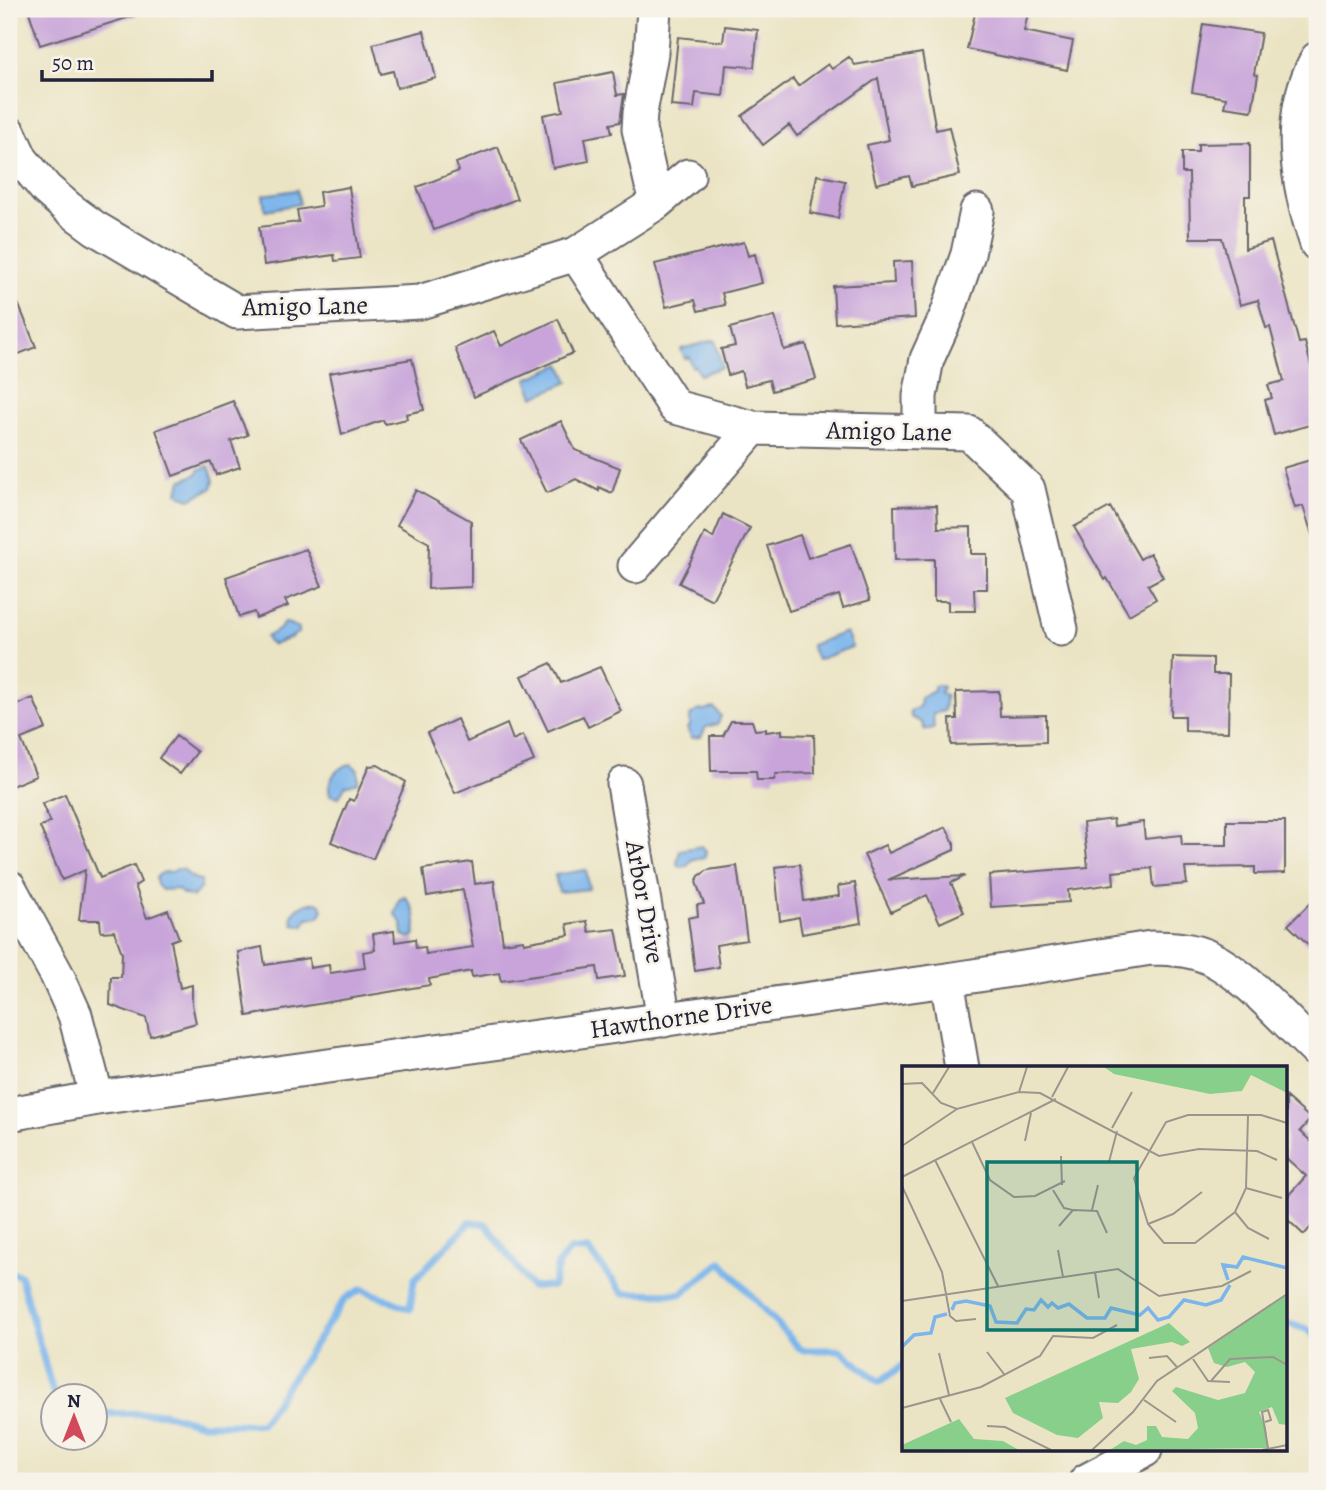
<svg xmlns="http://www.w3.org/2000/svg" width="1326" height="1490" font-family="Alegreya,serif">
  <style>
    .water { fill: #7bb5ec; stroke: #4e6c94; stroke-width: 2 }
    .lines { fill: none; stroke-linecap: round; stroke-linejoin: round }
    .stream { stroke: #7bb5ec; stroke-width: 7 }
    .building { fill: #c8a4da }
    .minor-casing { stroke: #68666b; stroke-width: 37 }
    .minor { stroke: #fff; stroke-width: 33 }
    .labels { text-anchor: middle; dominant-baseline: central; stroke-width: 5; stroke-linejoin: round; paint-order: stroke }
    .street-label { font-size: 26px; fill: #22223b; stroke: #f7f3e8 }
    .inset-river { fill: none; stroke: #7bb5ec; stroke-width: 3.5 }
    .inset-road { fill: none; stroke: #9b968d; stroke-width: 2 }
    .view { fill: #0f766e; fill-opacity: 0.15; stroke: #0f766e; stroke-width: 3.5 }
    .inset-edge { fill: none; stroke: #22223b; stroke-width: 3.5 }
  </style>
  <rect width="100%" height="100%" fill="#f7f3e8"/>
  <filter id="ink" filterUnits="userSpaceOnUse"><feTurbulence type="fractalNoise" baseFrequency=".0143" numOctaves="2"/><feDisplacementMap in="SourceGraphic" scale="14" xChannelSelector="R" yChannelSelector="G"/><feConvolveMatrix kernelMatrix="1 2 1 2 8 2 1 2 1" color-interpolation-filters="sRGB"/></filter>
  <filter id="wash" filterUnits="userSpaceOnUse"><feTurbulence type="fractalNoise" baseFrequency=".00686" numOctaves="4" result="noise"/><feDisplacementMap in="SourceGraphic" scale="28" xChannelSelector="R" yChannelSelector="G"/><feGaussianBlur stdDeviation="1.57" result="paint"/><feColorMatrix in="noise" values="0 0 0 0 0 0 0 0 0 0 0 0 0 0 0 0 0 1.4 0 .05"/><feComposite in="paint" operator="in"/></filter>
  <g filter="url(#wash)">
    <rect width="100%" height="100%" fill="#ebe4c4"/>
    <path class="water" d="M297,190l3,14 -35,6 -2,-15z
      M715,340l7,27 -22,8 -5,-9 -3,1 -3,-10 -4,2 -4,-10z
      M561,364l8,18 -35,15 -7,-18z
      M209,466l5,14 -2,8 -22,11 -9,-3 -3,-4 3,-11 16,-7 2,-4z
      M284,622l15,6v4l-9,6 -17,7 -4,-2 -3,-6 14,-8z
      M846,632l6,15 -35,13 -6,-15z
      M938,685l5,2 -3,6 6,3 -2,15 -11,3 1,14 -9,2 -4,-8 -10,-5 -1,-6 7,-3 4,-4 -1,-6 14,-7v-5z
      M714,708l7,8 -3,8 -12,3 -5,10 -10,1 -4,-10 3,-2v-10l7,-5z
      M351,764l7,6v12l-13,4 -6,11 -9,-2c-4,-14 6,-28 21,-31z
      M702,846l4,5 -1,6 -4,2h-8l-6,7 -7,1 -3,-3 3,-14z
      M177,869h6l6,7 12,5v6l-8,10 -10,-3 -6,-5 -15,1 -5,-5 -1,-7c4,-6 9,-7 16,-6z
      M586,870l3,19 -30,3 -4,-17z
      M405,896c10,12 14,25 9,40l-4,2 -7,-3 -1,-12 -7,-9 4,-14z
      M317,902l4,2 2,6 -4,7 -11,1 -5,8 -10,-2 -1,-9c6,-10 14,-11 25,-13z"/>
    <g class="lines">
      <path class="stream" d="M9,1273l11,2 34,121
        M1286,1323l23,7 8,9
        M94,1414l68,-1 41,11h58l84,-125 17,-10 48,20 4,-29 56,-58 16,2 45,63 22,-1 5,-22 12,-14h18l35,43 58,1 40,-32 80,88h39l39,32 25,-17"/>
    </g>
    <g id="blocks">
      <path class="building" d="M28,9h115v4l-103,32z
        M976,9h53l-5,22 49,10 -6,29 -100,-21z
        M1203,24l58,9 -7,41 4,1 -6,36 -28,-4 2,-9 -34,-6z
        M725,26l33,4 -4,37 -28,-2 -3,31 -27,-3 -2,15 -23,-2 7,-69 45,5z
        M424,31l12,47 -39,10 -4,-17 -12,3 -8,-30z
        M922,53l14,77 13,-3 11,48 -48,11 -3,-10 -33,8 -9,-39 22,-5 -11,-62 -81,58 -8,-11 -26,20 -21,-29 51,-37 5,7 30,-22 4,5 17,-12 6,8z
        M613,72l4,23 7,-1 -4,28 -10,2 2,9 -27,5 4,23 -36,7 -10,-53 20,-4 -6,-28z
        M1250,143v53h-5v53l26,-8 28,102 6,-1 12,48v33l-43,12 -9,-35 7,-2 -4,-13 16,-4 -14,-54 -4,1 -8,-28 -18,5 -18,-67h-32l-1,-65h-7v-21h16v-8z
        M498,147l19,52 -83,31 -17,-43 42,-16 -3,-8z
        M817,175l28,6 -7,37 -28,-5z
        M349,187l11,71 -25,3 -1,-6 -70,10 -5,-38 40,-5 -2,-12 24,-4 -2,-14z
        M744,242l4,14 7,-2 7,29 -40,10 3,12 -27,6 -3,-11 -29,7 -11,-43z
        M912,261l3,57 -80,5 -2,-37 61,-3 -1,-21z
        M9,281l27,66 -27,11z
        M775,316l9,34 22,-6 10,35 -44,12 -3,-11 -24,6 -4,-15 -13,4 -7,-26 14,-3 -5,-18z
        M558,319l15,34 -99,44 -19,-49 39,-17 7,15z
        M412,359l12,51 -18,4 1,5 -22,5 -2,-4 -41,15 -13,-62z
        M233,401l15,34 -17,6 9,26 -24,8 -5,-13 -38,14 -17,-46z
        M561,421l14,29 45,18 -8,25 -13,-6v4l-23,-12 -29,14 -26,-53z
        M1317,458v80h-4l-10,-32 -8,2 -12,-40z
        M416,490l55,31v66l-43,2 1,-46 -32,-18z
        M937,505l1,23 33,-1v27h16v35h-13l1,22h-27v-10h-14v-42l-39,1 -1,-54z
        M1110,507l30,52 10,-6 13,24 -15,8 8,14 -27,16 -22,-37 -2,2 -31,-53z
        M723,514l27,14 -38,72 -33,-17 26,-50 8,5z
        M800,535l8,23 43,-14 19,56 -27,8 -4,-13 -50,16 -22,-65z
        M306,549l16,37 -37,14 3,6 -32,12 -2,-6 -15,5 -13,-40z
        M1173,657l40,1v16h16l-1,58 -43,-1v-15h-14z
        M551,663l10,20 39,-16 21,44 -33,16 -5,-11 -35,15 -26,-55z
        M999,691l1,25 46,-1v27l-95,3 -1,-26h7l-1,-27z
        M33,698l13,31 -25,10 15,37 -27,11v-79z
        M457,719l10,23 40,-18 6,16 10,-5 11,26 -79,32 -28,-60z
        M731,721h21l3,9 11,-1v3l16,-2v4l32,1 1,38 -39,1 -2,6h-17l-1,-9h-45l-1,-35h13z
        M176,736l21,16 -17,22 -21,-16z
        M378,765l28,17 -33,77 -42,-17 18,-43 5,2 15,-35z
        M65,794l35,84 34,-13 7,17 -6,4 12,32 21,-8 11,28 -8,3 9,47 12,-3v19l4,19 -46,13 -4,-18 -36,-13 1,-28h10l1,-24 -8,-22 -13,1 -1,-12h-21l6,-50 -23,10 -22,-53 10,-5 -8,-18z
        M1113,819l1,7 29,-4 2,17 36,-4 1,10h45v-24h58v52l-30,1v-7l-70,1 2,16 -33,3 -2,-19 -39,4 1,12 -46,6 1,12 -78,5 -2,-32 99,-8 -5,-44z
        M946,827l8,16v7l-66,30 77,-4 -14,7 13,29 -24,11 -13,-28 -36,17 -27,-57 21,-10 4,8z
        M472,862l3,22 19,-3 9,62 20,-3 1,3 45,-8 -2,-11 20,-3 2,11 27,-3 9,47 -26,4 -2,-13 -96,14 -2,-8 -27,4 -1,-6 -42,8 1,6 -183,31 -9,-64 24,-5 3,18 44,-7 1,10 19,-3 1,8 35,-5 -2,-16 12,-2 -2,-16 21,-3 1,11 20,-3 1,9 9,-1 1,7 47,-7 -10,-57 -36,6 -4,-27z
        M800,864l4,37 35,-5 -1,-10 17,-3 6,40 -59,11 -3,-17 -19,4 -5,-54z
        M737,866l10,74 -31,5 3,22 -24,4 -7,-53 10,-2 -1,-11 7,-1 -8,-22 3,-6 9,-6z
        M1317,896v57l-29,-28z
        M1286,1097l25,22 -11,12 17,16v73l-13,15 -18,-17v-20l20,-22 -20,-18z"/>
    </g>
  </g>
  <g filter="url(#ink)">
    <use href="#blocks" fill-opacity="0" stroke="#68666b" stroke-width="2"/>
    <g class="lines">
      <defs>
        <path id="minor" d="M654,9l-3,44 -11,60 -1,16 17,74
          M1317,59c-32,58 -20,125 0,185
          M9,133l12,26 25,30 22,19 27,20 142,84 183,-10 156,-48 80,-51 32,-27
          M576,254l99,153 78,21 -118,138
          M753,428l216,5 59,56 33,140
          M920,432v-36l7,-37 20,-44 21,-61 9,-43
          M624,784l40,236
          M9,887l48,88 18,40 22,83
          M947,980l15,88
          M9,1114l88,-16 850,-118 204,-32c20,0 41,1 59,10 38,18 76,64 107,93
          M1086,1481l59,-31"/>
      </defs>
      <use href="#minor" class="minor-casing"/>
      <use href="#minor" class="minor"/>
    </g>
  </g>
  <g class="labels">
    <g class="street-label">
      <text transform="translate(305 306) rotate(-1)">Amigo Lane</text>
      <text transform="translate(889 431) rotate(1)">Amigo Lane</text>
      <text transform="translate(645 902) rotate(80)">Arbor Drive</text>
      <text transform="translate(681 1017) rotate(-8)">Hawthorne Drive</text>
    </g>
  </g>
  <g transform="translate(902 1066)">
    <rect width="385" height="385" fill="#ebe4c4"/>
    <path d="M202,1h183v26l-36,-18 -9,16 -32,3 -96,-20zM385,228v131l-8,-1 -7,-17 -13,5 7,16 2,20 -158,2 14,-9 12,4 11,-5v-14h9l6,11 26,2 10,-11 -3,-15 -23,-22 4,-4 42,13 27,-7 10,-21 -10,-10 -18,5 -13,-4 -6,-15zM267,257l21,19 -8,4 -10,-4 -41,7 8,30 -8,13 -13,11 -19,-1 4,16 -25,20 -21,-3 -44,-22 -8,-15zM57,353l15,20 29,2 16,9h-117v-5z" fill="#87cf8b"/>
    <path class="inset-river" d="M326,214l-5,-15 14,2 6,-10 44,11M50,244l3,-7 11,-2 24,5 6,16 21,1 9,-14 8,1 7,-10 7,7 4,-4 6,5 11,-4 18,14h18l6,-10 29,7 8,-7 10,12 11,-3 15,-17 22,5 15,-5 9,-15M0,281l12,-12 17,-2 4,-16 12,-3"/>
    <path class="inset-road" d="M0,18l20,-1 19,20 16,6 62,-17 21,1 119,63 40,-7 58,2 20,9M117,26l8,-25M31,27l16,-26M150,31l16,-30M346,49l-2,73 -11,24 -40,31h-31l-16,-19 -14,-46 32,-56 22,-7h73l26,8M210,62l20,-36M123,75l6,-28M70,76l18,38 24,17 21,-1 30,-15M0,80l55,-37M159,90l1,29M33,94l63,126M207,96l8,-31M0,111l154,-78M0,120l40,86 8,44 6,5 20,-2M344,122l36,10M151,124l11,18 9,2 -14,16M171,144l24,1 10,22M190,144l6,-25M333,146l13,16 21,11M246,158l25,-10 29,-22M156,184l5,27M193,206l4,26M0,235l216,-32 41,27 63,-10 29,-15M85,286l17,22M37,287l10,42M247,292l18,-2 10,11M291,293l15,22 22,1M309,315l19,-22 43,-2 14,8M38,333l11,23M242,334l32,22M0,342l79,-21 59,-31 13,-20 40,2 24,-13M363,356l6,-2 -3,-10 -6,2 6,36M85,360l18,1 46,23M190,384l41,-38 24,-31 130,-87M360,384l25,-5"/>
    <path class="view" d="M85,96h150v168h-150z"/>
    <rect width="385" height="385" class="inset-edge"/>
  </g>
  <rect width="1326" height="1490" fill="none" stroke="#f7f3e8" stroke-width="35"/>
  <g transform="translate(74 1417)"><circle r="33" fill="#f7f3e8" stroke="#a29fa3" stroke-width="2"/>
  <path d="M0-5L12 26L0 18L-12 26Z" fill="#d1495b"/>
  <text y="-10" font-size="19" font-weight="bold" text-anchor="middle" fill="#22223b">N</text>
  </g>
  <path d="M42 70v10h170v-10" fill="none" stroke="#22223b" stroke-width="3.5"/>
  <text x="52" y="70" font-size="21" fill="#22223b" stroke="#f7f3e8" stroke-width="5" paint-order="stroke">50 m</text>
</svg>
